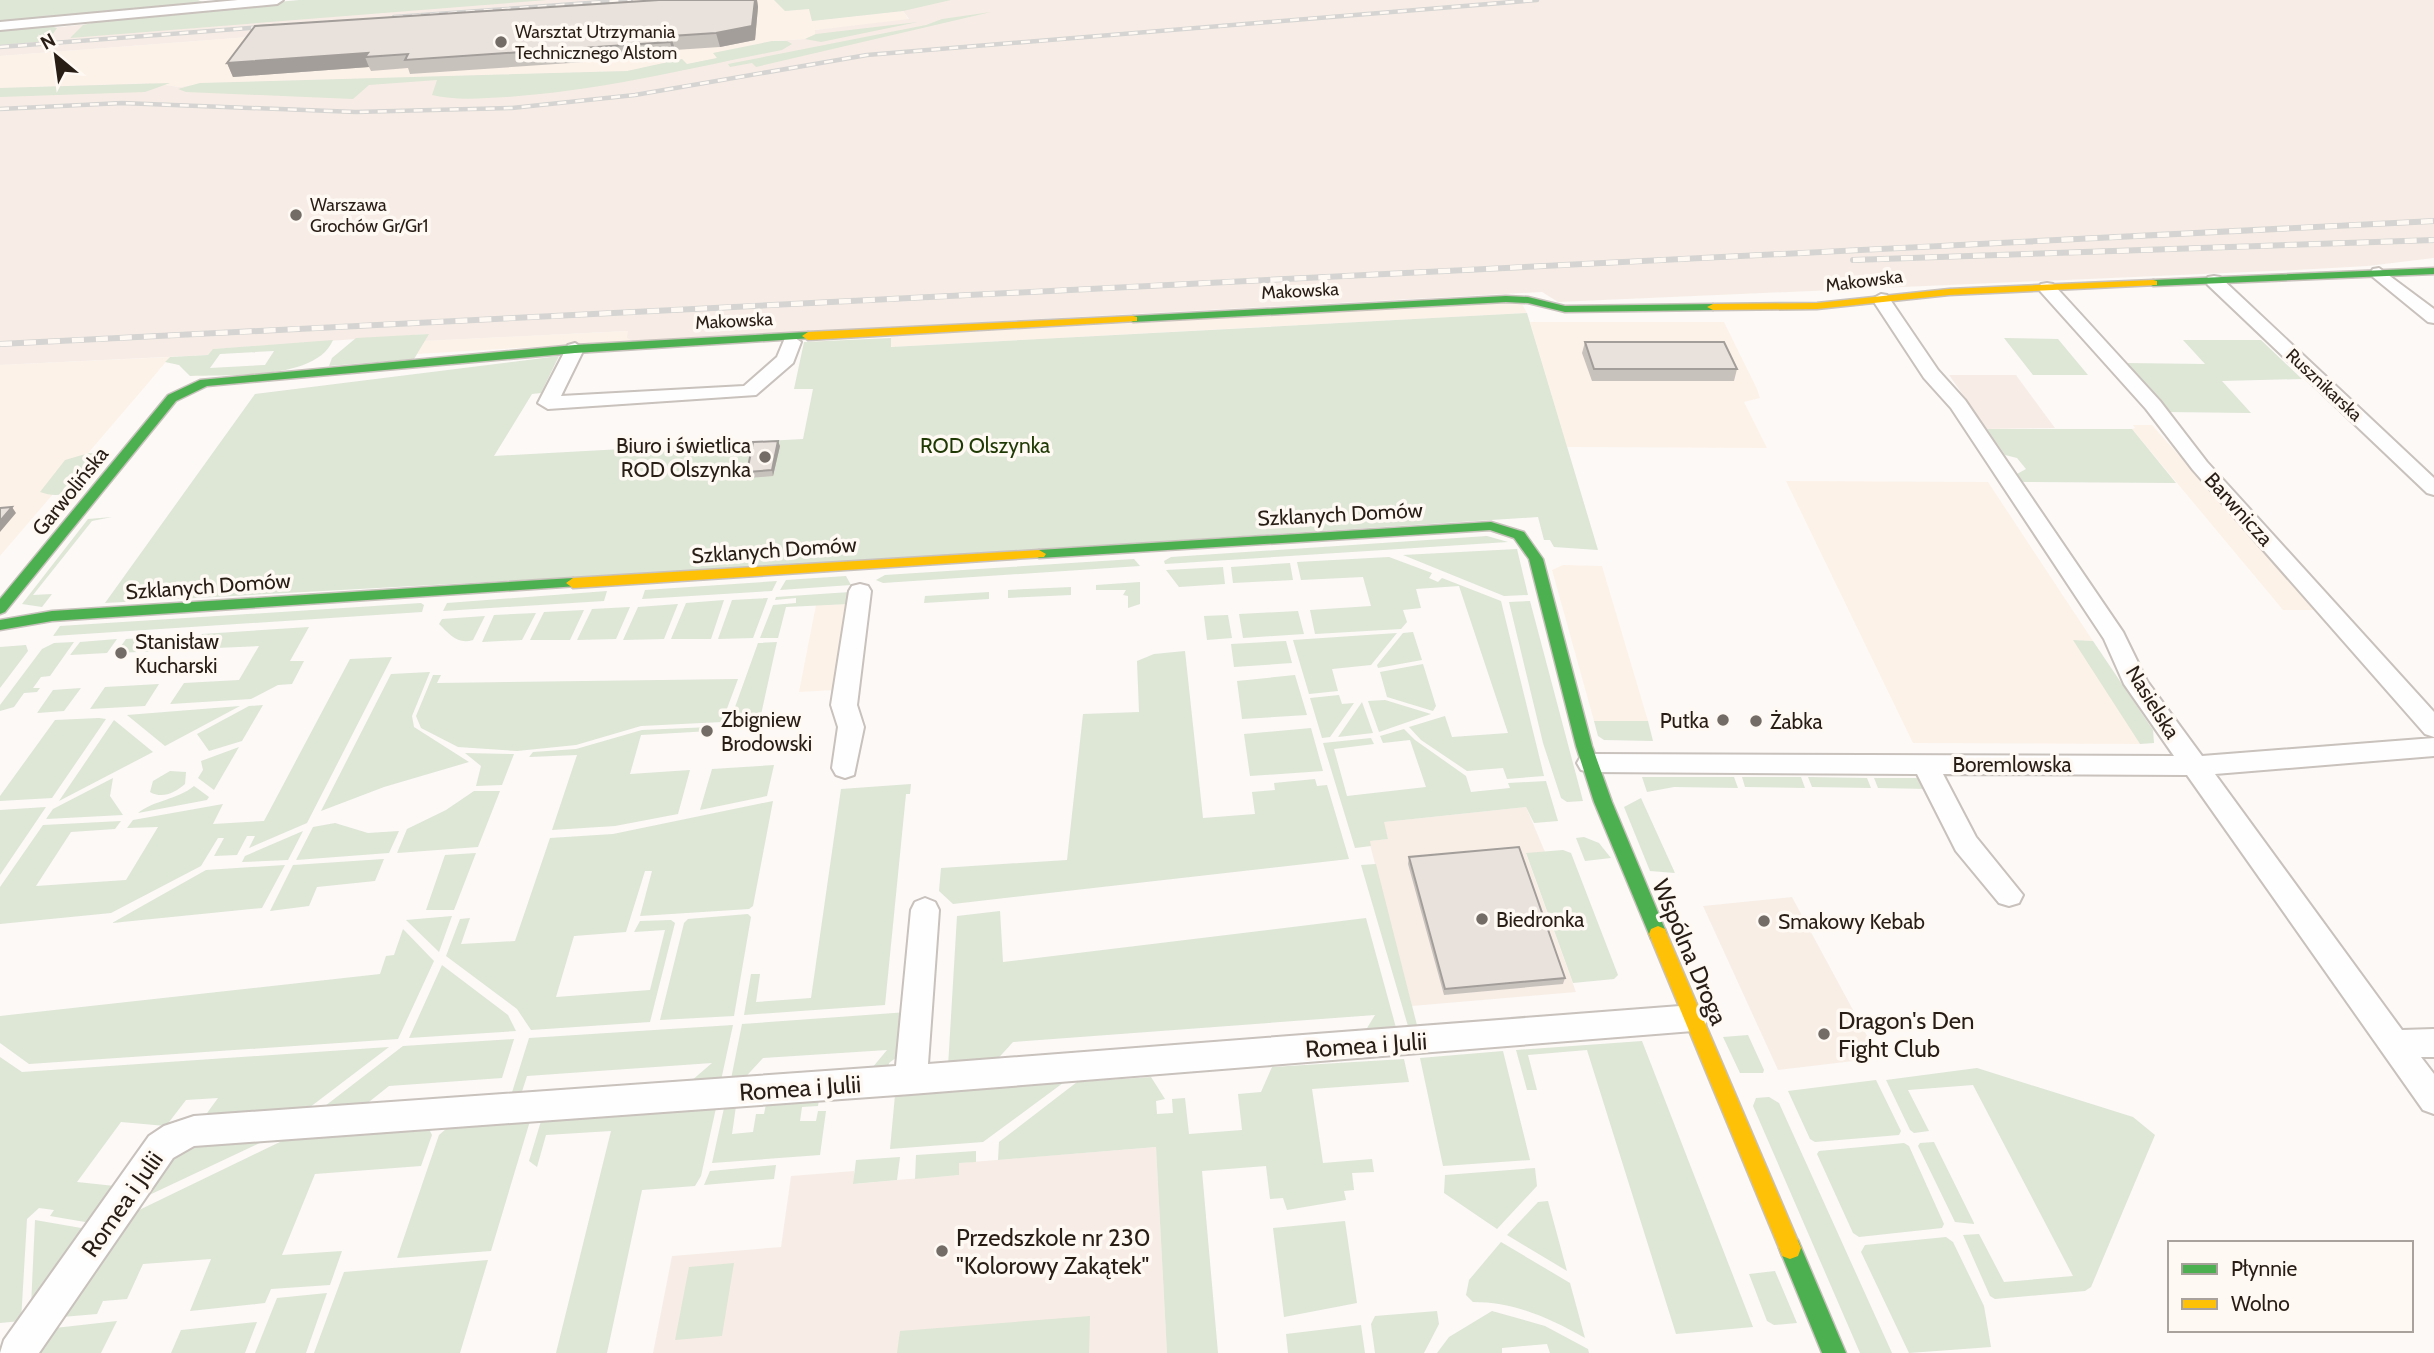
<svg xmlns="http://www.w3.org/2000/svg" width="2434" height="1353" font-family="Cabin,sans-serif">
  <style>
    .commercial { fill: #f8eee6 }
    .industrial { fill: #fdf2e8 }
    .built { fill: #f7ede6 }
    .green { fill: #dee6d6; fill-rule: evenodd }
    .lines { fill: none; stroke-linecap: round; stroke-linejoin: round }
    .street-casing { stroke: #c8c1bc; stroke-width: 4 }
    .fast-casing { stroke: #c8c1bc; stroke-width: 3 }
    .slow-casing { stroke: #c8c1bc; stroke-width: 3 }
    .street { fill: #fffefe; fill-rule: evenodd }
    .fast { fill: #4caf50; fill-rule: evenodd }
    .slow { fill: #ffc107; fill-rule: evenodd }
    .rail-far1-casing { stroke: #d5d4d2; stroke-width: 4.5 }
    .rail-casing { stroke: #d5d4d2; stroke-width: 6 }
    .rail-far1 { stroke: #fff9f4; stroke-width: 2.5; stroke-dasharray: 9; stroke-linecap: butt }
    .rail { stroke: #fff9f4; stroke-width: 4.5; stroke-dasharray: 12; stroke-linecap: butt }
    .wall { fill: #c8c2bd }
    .shaded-wall { fill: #a39e9a }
    .building { fill: #e9e1dc; stroke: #a39e9a; stroke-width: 2 }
    .poi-dot { fill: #736b65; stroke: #fff9f4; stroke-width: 2.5 }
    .labels { text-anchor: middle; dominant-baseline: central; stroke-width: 7; stroke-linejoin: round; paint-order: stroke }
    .far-poi-label { font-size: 18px; fill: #291e16; stroke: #fff9f4; text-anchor: start }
    .far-street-label { font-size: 18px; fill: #291e16; stroke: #fff9f4 }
    .poi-label { font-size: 21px; fill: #291e16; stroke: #fff9f4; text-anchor: start }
    .park-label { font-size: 21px; fill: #1f3904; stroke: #fff9f4 }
    .street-label { font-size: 21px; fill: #291e16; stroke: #fff9f4 }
    .near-street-label { font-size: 24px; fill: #291e16; stroke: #fff9f4 }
    .near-poi-label { font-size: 24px; fill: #291e16; stroke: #fff9f4; text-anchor: start }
  </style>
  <rect width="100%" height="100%" fill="#fcf9f7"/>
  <path class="commercial" d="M1526,807l19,45 -19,2 50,138 -164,14 -43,-165 19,-2 -5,-17z
    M1792,897l87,161 -101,12 -75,-164z"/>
  <path class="industrial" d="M737,0h37l11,11 24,-2 4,12 90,-10 6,9 -94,10 1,4 -11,5 -33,2 -58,12 4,5 -31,6 -5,-5 -55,12 -423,12 -24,4 -29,-4 -151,5v-32z
    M1521,302l6,11 -637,34 1,-11z
    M1530,322h194l33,67 3,9 -16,4 23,46 -200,-1z
    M629,331l4,10 -216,13 7,-13z
    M170,357l-21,25 -149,174v-191z
    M2133,425h19l164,185h-33l-151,-181 3,-1z
    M1786,481l202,1 105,159 -19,-1 66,104 -227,-1z
    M1563,565l39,1 46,155h-54l-42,-151z
    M849,604l-14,86 -36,2 17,-87z"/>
  <path class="built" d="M325,0h412l-737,56v-23z
    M774,0h1660v258l-66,8 -72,4 -738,32 -16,-10 -909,49 -6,-3 1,-7 -204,10 4,-7 -214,15 -6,6 -208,10v-277l151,-5 29,4 24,-4 423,-12 55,-12 5,5 30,-6 -4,-5 59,-12 33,-2 10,-5v-4l94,-11 -6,-8 -91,10 -3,-12 -24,2z
    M1949,375h67l39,53 -68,1z
    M1156,1147l11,206h-514l19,-97 109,-9 10,-71 63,-5v13l43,-4 62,-5v-12z"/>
  <path class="green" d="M0,0h198l9,4 -207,17z
    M299,0h248l-477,38 13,-13 30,-7z
    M774,0h177l-48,11 -91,10 -3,-12 -24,2z
    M991,12l-235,55 -4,-4 -22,4 -2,-3 198,-39 16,-6z
    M918,22l-97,20 -16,-3 11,-5z
    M44,24l13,4 -9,13 -48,4v-17z
    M772,41h15l5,3 -10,6c-91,18 -182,41 -275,47 -25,1 -50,4 -75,-2l5,-15 -68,5 -16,14 -167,-7 -8,-3 22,-6 427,-12 55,-12 5,5 30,-6 -4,-5z
    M170,83l-25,9 -145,5v-9z
    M1527,313l71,237 -44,-3 -4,-7h-6l-6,-23 -743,48 -690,38 150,-209 304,-38 -18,37 -9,1 -38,62 309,-17 10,-50h-19l10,-47 87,-4v9z
    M429,334l-15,25 -85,7 3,-8 24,-20z
    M2004,338l54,1 30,36h-55z
    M333,340c-17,41 -105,34 -143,36l-11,-11 -14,-3 5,-5 38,-2 5,-6zM274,351l-9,14 -55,3 10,-14z
    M2183,340h78l41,39 -80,2 29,32 -84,-1 -43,-49 81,1z
    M1987,429h145l44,54 -153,-1 -6,-8 9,-5 -9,-11 -12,-3z
    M89,453l12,1 7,5c-17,22 -38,44 -68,33l25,-32z
    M112,517l-20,4 -59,74 19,-1 -10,13 -20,-3 66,-85z
    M1487,536l21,6 -343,22 -1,-3 7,-4z
    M1517,549l11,46 -24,1 -101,-41z
    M1389,557l43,16 -3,5 9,4 4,-4 59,23 43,175 -37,3 -4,-11 -36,3 -46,-31 -12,-13 36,-11 7,21 56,-4 -49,-147 -43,3 5,19 -18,2 4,12 -6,7 -86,5 -5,-24 61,-4 -8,-29 -62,3 -4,-18z
    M1134,559l6,7 -257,17 -7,-3 9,-5z
    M1290,563l3,17 -60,3 -2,-16z
    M1223,567l2,17 -46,3 -13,-17z
    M846,576l5,9 -71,5 6,-10z
    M777,581l-5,10 -130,8 3,-9z
    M1140,582v22l-12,4v-12l-5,-1 3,-5h-30v-5z
    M1071,587v8l-63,3v-8z
    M607,591l-3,10 -161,10 4,-8z
    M850,592l-1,12 -63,3 -8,31h-18l13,-33 23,-2v-5l-21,2 1,-3z
    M989,592v7l-65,4 1,-7z
    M768,598l-15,40 -35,1 14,-39z
    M724,600l-13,39h-40l15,-36z
    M1530,601l53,200 -16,1 -6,-4 -18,-55 -34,-141z
    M421,603l3,2 -2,7 -369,24 7,-10z
    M678,604l-14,35 -41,1 15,-33z
    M630,607l-14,32 -39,1 15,-31z
    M584,610l-14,30h-40l14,-28z
    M1298,611l6,23 -61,4 -4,-24z
    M536,613l-14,27 -40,2 12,-27z
    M1228,615l4,23 -25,2 -3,-24z
    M485,616l-12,24c-15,5 -24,-6 -34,-16l3,-5z
    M309,627l-19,34h14l-12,23 -14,1 -27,14 -81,5 14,-21 55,-3 20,-34 -66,3 9,-15z
    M1413,632l9,28 -44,8 -1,-3 26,-32z
    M1397,633l-26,32 -39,4 6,22 -29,3 -16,-54z
    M191,635l-9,15 -66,3 10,-14z
    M117,639l-10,14 -37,2 10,-13z
    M2073,640l20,1 60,89 1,13 -14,1z
    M1286,641l6,22 -58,4 -3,-23z
    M74,642l-24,34 -9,1 -8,11h7l-3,4 -13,1 -10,14 -14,4v-6l42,-56 12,-6z
    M777,642l-17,77 -30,2 28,-78z
    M26,645l2,6 -28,37v-41z
    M1185,651l18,167 52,-4 -3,-22 23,-2 -1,-7 41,-4 2,7 10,-1 22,74 -396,45 -14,-13 2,-23 126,-8 16,-146 56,-2 -2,-51 17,-7z
    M392,657l-85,166 -58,25 6,-12h-8l-10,19 -23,1 10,-18h-6l-17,28 -90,47 -111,11v-37l43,-62 78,-4 -6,8 -44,3 -35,54 90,-6 32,-53 -31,1 6,-8 90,-16 -10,20 51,-3 86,-162z
    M1423,664l13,42 -3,5 -46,-14 -7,-25z
    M430,672l-18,44 2,11 55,35 -85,25 -63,24 70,-137z
    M433,675h8l-4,8 301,-4 -16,43 -81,4 -65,19 -59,6 -59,-4 -37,-19 -5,-12z
    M1295,675l12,40 -65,4 -5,-38z
    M159,684l-14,22 -55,3 15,-22z
    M81,688l-17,23 -27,2 16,-23z
    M1339,695l3,9 12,-1 -24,34 -8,1 -12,-40z
    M1385,700l46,14 -52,18 -11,-31z
    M1362,702l11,31 -35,4z
    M263,705l-21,36 -33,10 -12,-17 52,-28z
    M240,706l-75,40 -38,-31z
    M99,718l7,1 -54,79 -52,3v-5l55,-76z
    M114,720l39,32 -94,49z
    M1594,721h54l5,20 -49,-1 -6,-4z
    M711,727l-1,4 -69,4 -11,39 60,-4 -12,44 -63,12 -63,4 25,-75 -48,2 4,-5 43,-3 66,-19z
    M1311,728l12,43 -73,5 -6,-42z
    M1404,729l11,11 51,36 5,16 39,-4 -2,-5 38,-2 12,40 -24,2 -8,-16 -142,15 4,17 -18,2 1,5 -16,2 -32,-105 48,-5 3,6 -40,5 13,47 79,-9 -16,-47 -27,3 -3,-7z
    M239,747l-25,43 -16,-12 5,-8 -2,-9z
    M465,753l49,1 -12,31 -26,1 5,-20z
    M774,765l-7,31 -67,14 12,-41z
    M170,771l16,1 -1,12c-10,9 -23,15 -35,8l3,-11z
    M1642,777h92l4,11 -64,-1 -27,5z
    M1742,777h59l4,11 -60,-1z
    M1808,777l59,1 4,10 -59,-1z
    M113,778l-3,18 13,19 -77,4 7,-10z
    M1874,778h44l12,11 -52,-1z
    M911,784l-1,10h-4l-21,211 -141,10 7,-41h9l-4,28 55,-4 30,-209z
    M194,786l15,11 -2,3 -69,13c16,-13 39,-13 56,-27z
    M474,791h26l-22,56 -81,6 10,-24 39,-19z
    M1641,798l34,75 -25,-2 -26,-64z
    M773,801l-20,105 -4,3 -109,7 12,-45h-7l-19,61 -52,4 -18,61 94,-7 15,-60 -31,2 6,-11 31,-1 4,3 -25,99 -119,8 -14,-21 -71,-53 14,-37 10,-1 -9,26 54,-3 35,-103 63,-4z
    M46,807l-46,68v-65z
    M335,823l33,10 31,-2 -10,22 -93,7 17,-33z
    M303,831l-15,29 -46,2 3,-6z
    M1584,837l15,6 12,15 -26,3 -9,-23z
    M1563,850l8,3 47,122 -4,4 -41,4 -47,-130z
    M476,853l-22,57h-28l19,-55z
    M384,859l-9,22 -58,6 -8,19 -39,5 23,-46z
    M1376,864l43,169h-9l-49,-168z
    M285,865l-23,43 -150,15 94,-53z
    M1000,911l3,51 363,-44 32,117 -37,3 14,-23 -362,27 -20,22 -45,3 9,-151z
    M748,914l3,3 -17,99 -74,4 24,-97 4,-4z
    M452,916l-13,36 -33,-32z
    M403,929l31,32 -36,78 -369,25 -29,-21v-27l380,-42 6,-18 8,-1z
    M442,965l66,50 8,16 -107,7z
    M908,1012l-3,39 -16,12 -1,9 -21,2 20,-24 -124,8 -24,26h-9l12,-60z
    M733,1025l-13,60 -37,3 29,-25 -185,13 -8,25 -10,1 20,-64z
    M1748,1035l16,35 -1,3h-23l-17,-36z
    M514,1039l-12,39 -113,8 -34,27 -43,3 91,-70z
    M1642,1041l111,286 -77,7 -89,-284 -59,5 9,35h-10l-11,-40z
    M389,1047l-92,70 -98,7 19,-26 -32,2 -20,26 -45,-4 -44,60 47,5 -33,36 -41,-7 4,-6 -15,-2 -12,11 -6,102 -21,2v-266l22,15z
    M1503,1051l27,109 -87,6 -23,-108z
    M1404,1059l5,23 -97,7 11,74 49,-4 2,13 -22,1 2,17 -10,1 2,9 -59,10 -4,-12 -13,1 -4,-33 -64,5 16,182h-51l-11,-206 -158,13 1,-18 78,-60 74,-5 14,22 -9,2 1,13 16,-1 -1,-14 13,-1 4,36 53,-4 -4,-36 23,-2 11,-25z
    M1977,1068l156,49 22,18 -64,152 -6,4 -90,8 -5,-3 -27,-61 16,-1 25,48 69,-6 -100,-191 -65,5 21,41 -15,2 -4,-3 -24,-50z
    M1876,1080l25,51 -2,4 -84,7 -5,-3 -22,-48z
    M1063,1083l-80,59 -93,7 5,-54z
    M1769,1097l10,6 113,250h-32l-107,-247 3,-8z
    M819,1100l-1,6 -16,1 -2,14h16l2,-10h8l-6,44 -108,8 12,-55 12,-2 -4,28 21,-2 3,-18h8l2,-10z
    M716,1108l-15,68 -6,10 -53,4 -35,163h-51l55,-222 -65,4 -9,32 -8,-6 12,-40z
    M530,1121l-39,130 -94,7 42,-123 7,-6z
    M429,1129l3,6 -11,31 -106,8 -33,81 60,-4 -12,34 -59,4 -6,14 -75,8 21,-52 -68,5 -16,35 -24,2 -6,13 -35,3 73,-105 149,-72z
    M281,1133l-136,64 32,-47 9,-7z
    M1934,1142l40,81v1l-19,-2 -37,-76 2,-3z
    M1904,1143l5,3 35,78 -2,4 -83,9 -6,-4 -36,-79 2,-3z
    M976,1151v11l-17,1v12l-44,4 1,-24z
    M900,1157l-3,23 -44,4 3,-24z
    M776,1165l-2,14 -70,6 6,-14z
    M1535,1168l2,18 -40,43 -53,-36 1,-18z
    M1548,1201l19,70 -60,-36 31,-33z
    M35,1220l52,9 -56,78z
    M1345,1221l12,82 -73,14 -11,-89z
    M1946,1237l7,5 31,64 7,41 -82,6 -48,-101 4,-7z
    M1501,1242l69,41 15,55c-36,-20 -70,-36 -112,-36l-7,-7 3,-15z
    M488,1260l-28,93h-146l30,-81z
    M734,1263l-12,73 -47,4 14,-73z
    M1775,1271l22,52 -23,2 -7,-4 -18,-47z
    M327,1293l-21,60h-51l22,-55z
    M1437,1311l2,13 -15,29h-49l-4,-29 4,-8z
    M1492,1311l53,15 43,23 1,4h-39l-3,-9 -45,4v5h-65l12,-16z
    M1090,1316l-1,37h-192l3,-22z
    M117,1321l-16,32h-63l17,-25z
    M257,1322l-12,31h-74l10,-23z
    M1361,1325l4,28h-77l-2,-19z"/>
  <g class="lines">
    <defs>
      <path id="street" d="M238,0h45l-6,4 -277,26v-8z
        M2379,268l55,41v14l-6,-1 -55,-45 -3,-4 3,-4z
        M2214,276l6,1 214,201v17l-7,-2 -219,-208 -3,-4 3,-4z
        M2047,283l6,1 107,117 47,61 227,250v25l-9,-3 -232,-264 -47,-61 -105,-117 -3,-4 3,-4z
        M1881,294l6,1 51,75 27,30 158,232 24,49 55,75 232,-18v18l-219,18 187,256 32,-1v28h-13l13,17v40l-11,-4 -236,-335 -244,-1 33,63 47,58 -4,8 -10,3 -10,-3 -43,-52 -39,-77 -327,-2 -9,-2 -4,-7 4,-7 9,-2 584,2 -50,-72 -20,-45 -153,-231 -27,-30 -52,-79z
        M792,336l9,6 -8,21 -37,32 -208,14 -10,-6 30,-58 7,-2 9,6 -23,47 183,-10 33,-29 8,-19z
        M860,584l8,2 3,5 -14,114 7,22 -10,48 -9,3 -9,-3 -4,-7 6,-41 -7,-22 18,-114 3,-5z
        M925,898l10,4 4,8 -11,154 765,-59 11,4 4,9 -4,9 -11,4 -782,63 -717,52 -21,12 -134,195h-39l4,-13 145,-204 15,-10 30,-10 702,-50 15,-156 4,-8z"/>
      <path id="fast" d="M2434,268v6l-281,12 -6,-3 6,-3z
        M1506,296l22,1 37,9 148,-2 6,3 -6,3 -148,2 -37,-9 -22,-1 -373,20 -6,-3 6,-3z
        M808,332l6,4 -2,2 -237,15 -368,33 -31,15 -171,211 -5,2v-15l168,-204 32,-15 375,-35z
        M1491,522l33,10 19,27 49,187 20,56 55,132 -2,5 -7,3 -7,-3 -57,-137 -18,-56 -47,-187 -15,-21 -24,-8 -451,28 -7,-4 7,-4z
        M573,578l5,2 2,3 -2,3 -526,35 -52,9v-10l52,-9z
        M1790,1237l8,3 48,113h-24l-43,-105 3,-8z"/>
      <path id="slow" d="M2153,280l4,1v4l-208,10 -132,14 -104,1 -6,-3 6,-3 104,-1 132,-14z
        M1133,316l4,1v4l-329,19 -6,-4 6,-4z
        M1039,550l7,4 -2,3 -471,31 -7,-5 7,-5z
        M1658,926l7,3 2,5 134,314 -3,8 -8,3 -8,-3 -3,-8 -130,-314 2,-5z"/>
    </defs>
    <use href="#street" class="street-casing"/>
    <use href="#fast" class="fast-casing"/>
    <use href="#slow" class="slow-casing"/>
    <use href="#street" class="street"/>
    <use href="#fast" class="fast"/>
    <use href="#slow" class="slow"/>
    <defs>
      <path id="rail-far1" d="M394,17l237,-17
        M0,47l275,-21
        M0,109l122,-6 234,9 156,-4 123,-13 232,-40 670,-55"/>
      <path id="rail" d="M1853,260l581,-20
        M0,344l2434,-123"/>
    </defs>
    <use href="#rail-far1" class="rail-far1-casing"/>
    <use href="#rail" class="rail-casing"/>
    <use href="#rail-far1" class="rail-far1"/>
    <use href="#rail" class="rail"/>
  </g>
  <path class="wall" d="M659,0h98l1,7 -3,33 -35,7 -45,3 -1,6 -264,18 -2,-6 -37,3 -2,-4 -136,10 -6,-14z
    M1585,342l152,27 -3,12h-142l-10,-28z
    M780,446l-7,30 -24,2 -2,-6z
    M1409,857l156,121 -2,6 -119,11 -36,-131z"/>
  <path class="shaded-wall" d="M755,0h2l1,7 -3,33 -35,7 -4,-14z
    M671,36l4,14 -1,6 -4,-14z
    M368,53l-3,4 4,10 -136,10 -6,-14z
    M778,441l2,5 -7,30 -1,-6z
    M12,507l4,6 -16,19v-11z"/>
  <path class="building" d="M659,0h96l-3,26 -36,7 -45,3 -1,6 -265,18 3,-6 -43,3 3,-4 -141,10 28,-37z
    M1585,342h139l13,27h-143z
    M778,441l-6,29 -25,2 6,-30z
    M12,507l-12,14v-13z
    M1519,847l46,131 -120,11 -36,-132z"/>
  <g class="poi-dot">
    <circle cx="501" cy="42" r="7"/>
    <circle cx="296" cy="215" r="7"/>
    <circle cx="765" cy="457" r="7"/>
    <circle cx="121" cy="653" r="7"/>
    <circle cx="1723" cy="720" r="7"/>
    <circle cx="1756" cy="721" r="7"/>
    <circle cx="707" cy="731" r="7"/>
    <circle cx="1482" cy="919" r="7"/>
    <circle cx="1764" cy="921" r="7"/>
    <circle cx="1824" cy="1034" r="7"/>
    <circle cx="942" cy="1251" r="7"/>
  </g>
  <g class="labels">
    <g class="far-poi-label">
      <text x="515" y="32">Warsztat Utrzymania<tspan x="515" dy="21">Technicznego Alstom</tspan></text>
      <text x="310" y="205">Warszawa<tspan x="310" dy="21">Grochów Gr/Gr1</tspan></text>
    </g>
    <g class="far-street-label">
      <text transform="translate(1864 281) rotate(-7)">Makowska</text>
      <text transform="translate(1300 291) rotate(-3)">Makowska</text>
      <text transform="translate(734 321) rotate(-3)">Makowska</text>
      <text transform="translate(2324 385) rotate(43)">Rusznikarska</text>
    </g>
    <g class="poi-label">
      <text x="751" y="445" text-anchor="end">Biuro i świetlica<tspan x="751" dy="24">ROD Olszynka</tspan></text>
      <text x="135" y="641">Stanisław<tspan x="135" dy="24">Kucharski</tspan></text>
      <text x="721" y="719">Zbigniew<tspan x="721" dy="24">Brodowski</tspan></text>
      <text x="1709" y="720" text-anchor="end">Putka</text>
      <text x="1770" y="721">Żabka</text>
      <text x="1496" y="919">Biedronka</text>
      <text x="1778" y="921">Smakowy Kebab</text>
    </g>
    <g class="park-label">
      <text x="985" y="445">ROD Olszynka</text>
    </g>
    <g class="street-label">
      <text transform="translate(70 491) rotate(-51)">Garwolińska</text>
      <text transform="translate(2239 509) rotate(48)">Barwnicza</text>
      <text transform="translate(1340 514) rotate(-3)">Szklanych Domów</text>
      <text transform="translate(774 550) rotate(-4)">Szklanych Domów</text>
      <text transform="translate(208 586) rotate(-4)">Szklanych Domów</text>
      <text transform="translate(2153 702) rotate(58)">Nasielska</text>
      <text x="2012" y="764">Boremlowska</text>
    </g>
    <g class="near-street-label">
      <text transform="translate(1690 952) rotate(67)">Wspólna Droga</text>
      <text transform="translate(1366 1045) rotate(-4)">Romea i Julii</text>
      <text transform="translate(800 1088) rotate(-4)">Romea i Julii</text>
      <text transform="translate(122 1204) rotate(-55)">Romea i Julii</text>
    </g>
    <g class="near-poi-label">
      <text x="1838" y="1020">Dragon's Den<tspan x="1838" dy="28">Fight Club</tspan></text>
      <text x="956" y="1237">Przedszkole nr 230<tspan x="956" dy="28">"Kolorowy Zakątek"</tspan></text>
    </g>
  </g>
  <rect x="2168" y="1241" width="245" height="91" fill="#fff9f4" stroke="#a9a19b" stroke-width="2"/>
  <rect x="2182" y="1264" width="35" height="10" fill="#4caf50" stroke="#a9a19b" stroke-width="2"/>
  <text x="2231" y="1276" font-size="21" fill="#291e16">Płynnie</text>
  <rect x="2182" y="1299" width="35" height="10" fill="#ffc107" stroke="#a9a19b" stroke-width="2"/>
  <text x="2231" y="1311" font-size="21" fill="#291e16">Wolno</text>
  <g transform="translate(56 56) rotate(331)" stroke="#fff9f4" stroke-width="5" paint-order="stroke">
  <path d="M0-5L12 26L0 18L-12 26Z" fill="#291e16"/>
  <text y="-10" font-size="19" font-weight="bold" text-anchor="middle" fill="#291e16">N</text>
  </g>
</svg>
